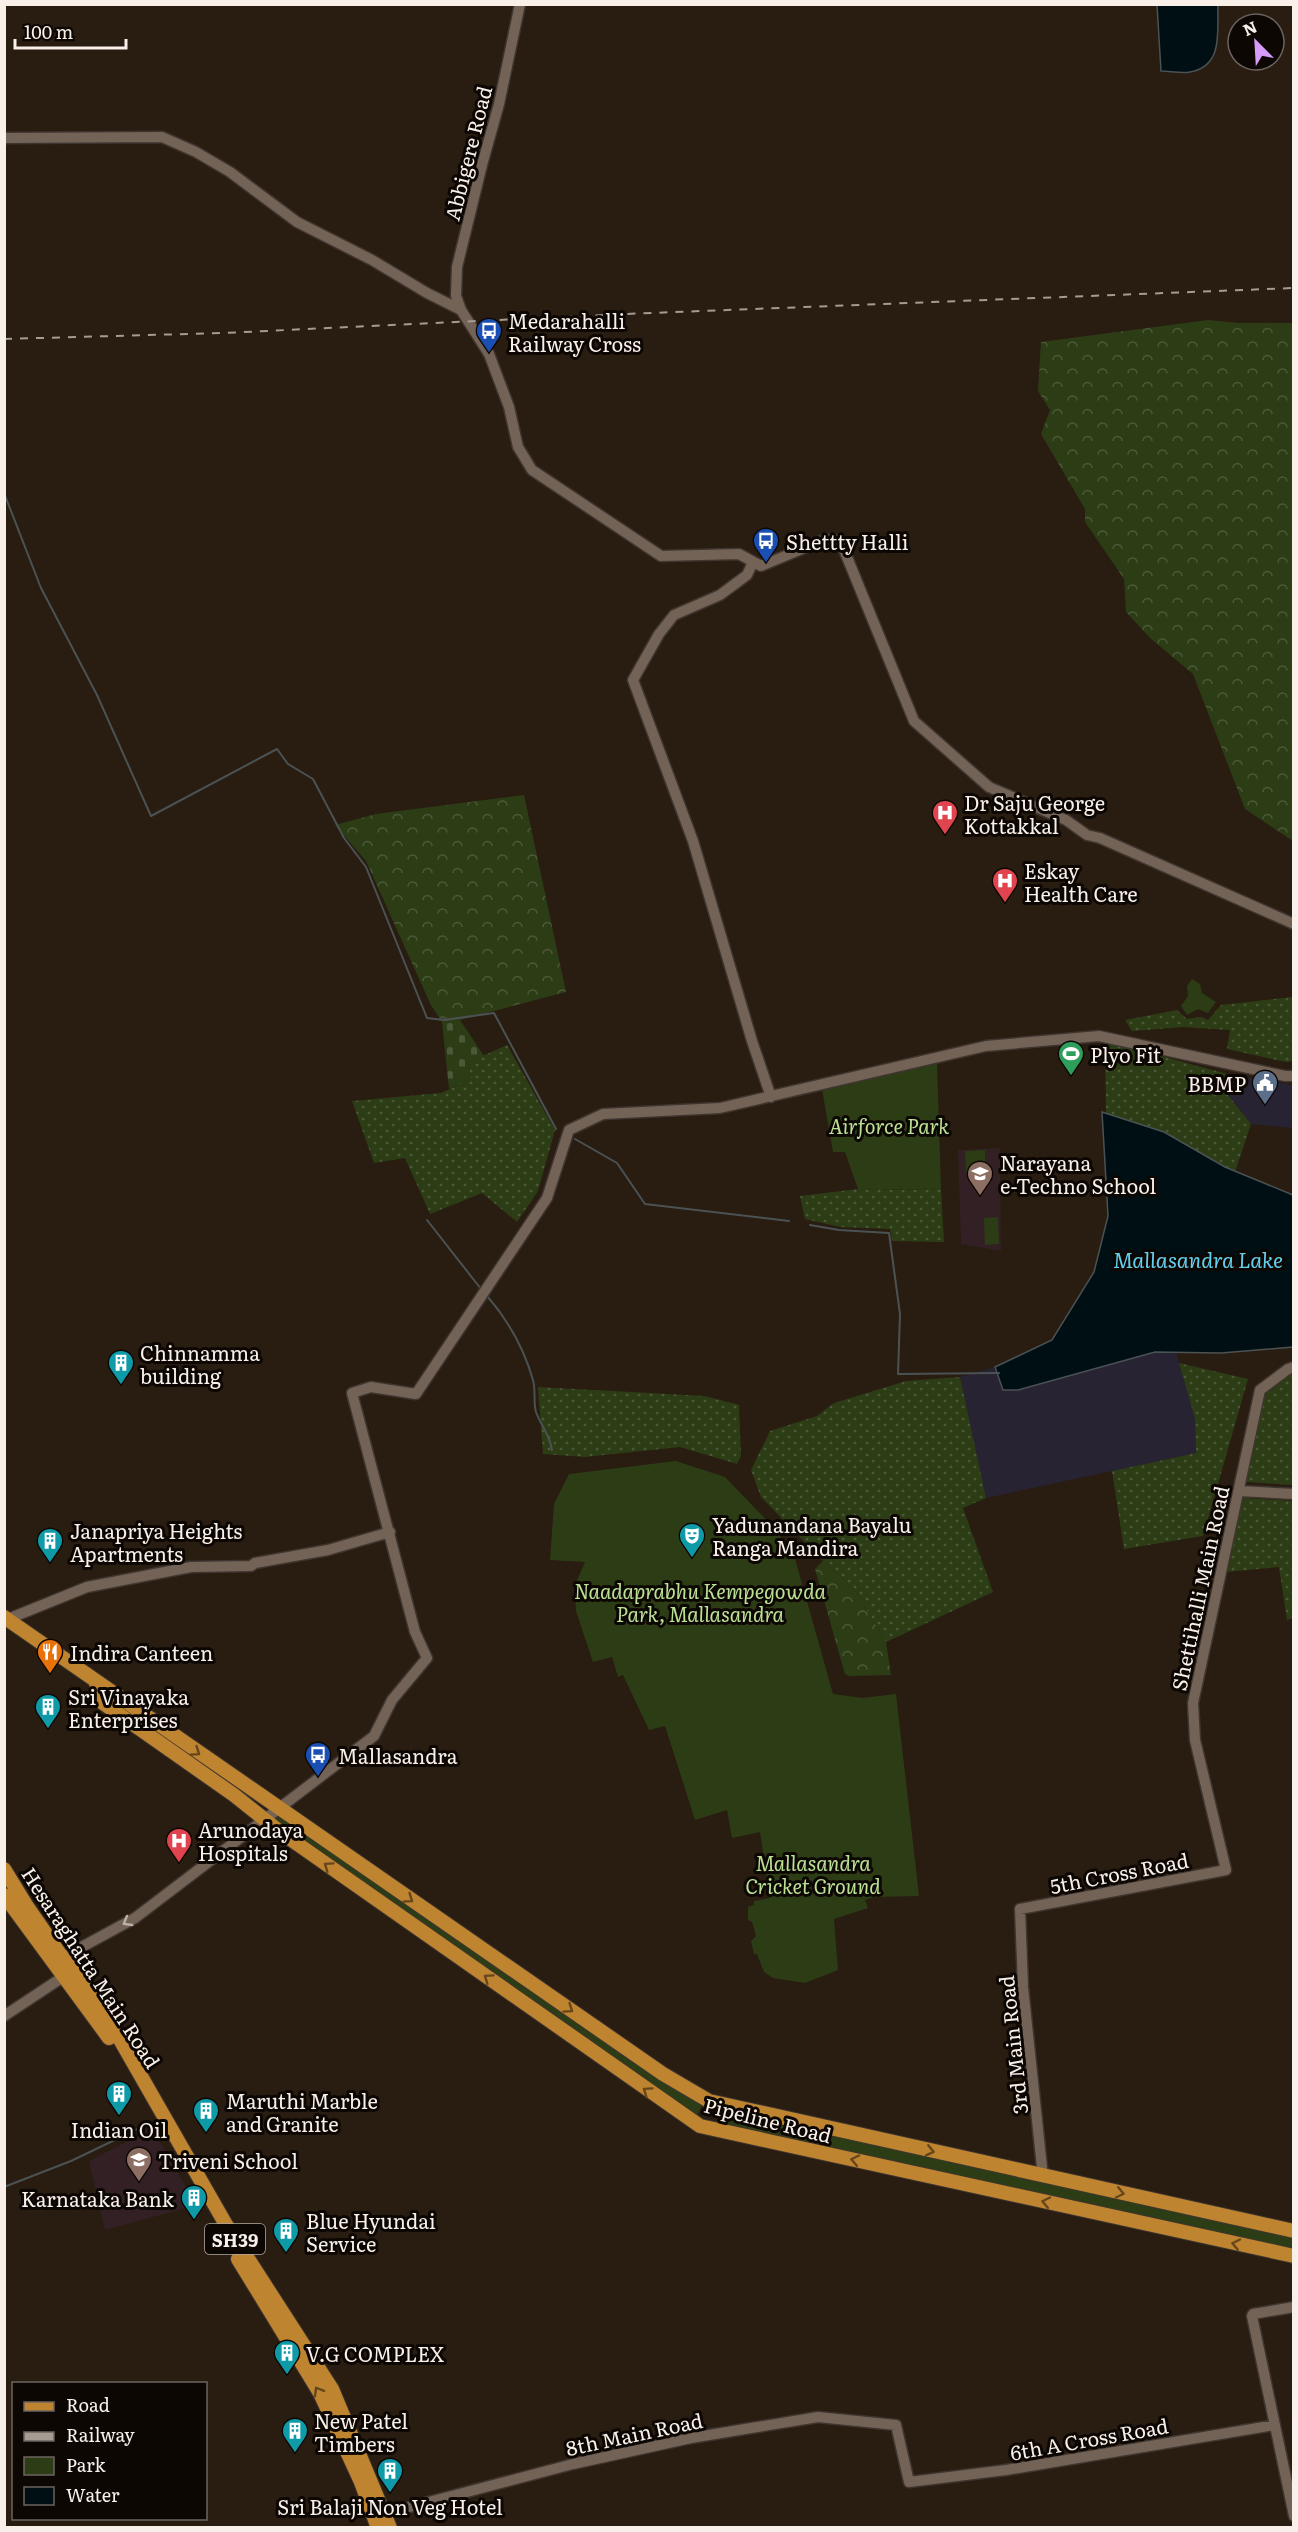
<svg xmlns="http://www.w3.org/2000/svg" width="1298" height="2532" font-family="Literata,serif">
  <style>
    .commercial { fill: #282333 }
    .education { fill: #332024 }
    .grass { fill: url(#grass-dots) }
    .forest { fill: url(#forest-crowns) }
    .cemetery { fill: url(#cemetery-stones) }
    .park { fill: #2c3d16 }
    .water { fill: #000f14; stroke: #4b5254; stroke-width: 1.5 }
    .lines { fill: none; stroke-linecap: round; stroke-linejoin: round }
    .stream { stroke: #4b5254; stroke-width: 2 }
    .minor-casing { stroke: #3f352f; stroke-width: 13 }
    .major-casing { stroke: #3f352f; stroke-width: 16 }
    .minor { stroke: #736357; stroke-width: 10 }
    .major { stroke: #be842f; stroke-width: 14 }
    .rail { stroke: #a69b93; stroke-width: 2; stroke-dasharray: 8 8; stroke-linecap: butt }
    .oneway { stroke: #66461a }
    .oneway2 { stroke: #bdb1a7 }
    .labels { text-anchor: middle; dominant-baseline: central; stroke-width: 6; stroke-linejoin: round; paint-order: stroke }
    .shield { fill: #0d0704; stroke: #b2aaa4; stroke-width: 1.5 }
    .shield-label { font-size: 18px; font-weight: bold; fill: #f9f0e9 }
    .street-label { font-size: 20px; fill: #f9f0e9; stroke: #0d0704 }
    .poi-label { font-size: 20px; fill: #f9f0e9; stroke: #0d0704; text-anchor: start }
    .park-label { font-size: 20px; font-style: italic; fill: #bbe195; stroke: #0d0704 }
    .water-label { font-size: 21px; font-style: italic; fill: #63d0ed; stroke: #0d0704 }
  </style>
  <defs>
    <pattern id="grass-dots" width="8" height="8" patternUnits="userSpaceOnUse" patternTransform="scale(1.5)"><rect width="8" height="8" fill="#2c3d16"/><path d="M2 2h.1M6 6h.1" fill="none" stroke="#4b5938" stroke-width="1.8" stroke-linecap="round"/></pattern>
    <pattern id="forest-crowns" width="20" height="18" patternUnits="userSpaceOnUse" patternTransform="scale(1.5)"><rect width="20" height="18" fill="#2c3d16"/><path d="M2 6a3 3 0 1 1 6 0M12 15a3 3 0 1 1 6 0" fill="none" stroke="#4b5938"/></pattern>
    <pattern id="cemetery-stones" width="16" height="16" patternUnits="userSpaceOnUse" patternTransform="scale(1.5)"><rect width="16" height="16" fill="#2c3d16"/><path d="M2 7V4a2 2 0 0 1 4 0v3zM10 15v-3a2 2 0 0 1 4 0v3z" fill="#4b5938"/></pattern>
  </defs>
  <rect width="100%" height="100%" fill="#291c11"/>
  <path class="commercial" d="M1231,1075l62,10v43l-42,-4 -28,-35z
    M1155,1352h21l19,67 1,34 -210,45 -26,-121 35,-10 8,22z"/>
  <path class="education" d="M1000,1148l1,103 -40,-7 -3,-94z
    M152,2129l45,76 -92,25 -16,-69z"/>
  <path class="grass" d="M1293,997v64l-7,1 -59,-13 3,-19 -47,-3 -51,4 -7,-11 52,-10 10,9 15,-2 6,3 13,-15z
    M1105,1041l126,34 -8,14 28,35 -16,48 -71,-40 -58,-19z
    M507,1045l48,85 -17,61 -21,31 -35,-29 -52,21 -25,-56 -31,5 -22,-62 89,-8 31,-14 -5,-16z
    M858,1189l83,1 3,52 -52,-1 -2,-12 -50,-2 -35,-8 -5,-23z
    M1179,1363l69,16 -45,157 -79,13 -12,-78 84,-18 -1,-34z
    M1293,1373v112l-47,-3 17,-91z
    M960,1377l26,121 -23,10 30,84 -107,50 -32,-53 -31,-28 -62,-64 -10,-27 19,-39 47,-15 17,-13 72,-22z
    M538,1387l167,9 34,9 2,51 -4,8 -57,-17 -95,10 -42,-3z
    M1243,1498l50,3v117l-6,2 -8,-53 -53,5z"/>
  <path class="forest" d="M1208,320l30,3h55v518l-48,-32 -52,-135 -43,-36 -24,-26 -2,-33 -39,-57v-13l-44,-75 9,-24 -12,-19 3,-49z
    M524,795l42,197 -106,28 -18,2 -12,-19 -64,-142 -31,-36 41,-11z
    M823,1561l31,28 32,53 5,33 -42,1 -4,-2 -30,-105z"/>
  <path class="cemetery" d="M460,1020l24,36 -17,7 5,16 -23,10 -7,-67z"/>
  <path class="park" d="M1192,979l8,5 2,9 14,9 -8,11 -10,-4 -11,6 -6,-9 7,-10 -1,-10z
    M937,1062l4,128 -83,-1 -13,-37h-12l-11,-63z
    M985,1150v22l-19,1 -1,-22z
    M998,1217l1,27 -14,1 -1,-27z
    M676,1461l49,16 49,51 20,27 39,139 29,4 34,-4 23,202 -45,1 -9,3 3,8 -34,11 4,51 -33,13 -32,-5 -9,-6 -7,-18h-3l-3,-13 5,-5 -4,-14 -4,-2v-13l6,-2v-4l16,-3 -10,-66 -28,6 -5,-28 -32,10 -30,-94 -16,4 -26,-55 -5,2 -6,-20 -19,5 -17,-51 -1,-26 10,-23 -35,-2 4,-56 15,-30z
    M279,1811l186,134 238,158 -8,17 -428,-299z
    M731,2113l562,120v21l-567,-126z"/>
  <path class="water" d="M1157,5h61c-1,26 6,61 -28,67 -8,2 -20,-1 -29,-1z
    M1102,1112l62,20 61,35 68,28v152l-72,6 -66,-1 -137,38h-15l-8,-23 57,-27 42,-68 14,-56z"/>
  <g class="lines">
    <path class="stream" d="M4,493l37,95 56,107 54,121 126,-67 11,15 25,15 31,59 22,29 61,151 17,2 50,-7 62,116
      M575,1139l42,24 28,41 144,17
      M427,1220l54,69
      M810,1225l29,5 50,3 11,81 -2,60 101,-1
      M487,1296c21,24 37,53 46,84 3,10 0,22 3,32 5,14 14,23 16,38
      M4,2187l67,-26 73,-35"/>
    <defs>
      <path id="minor" d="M520,4l-21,100 -17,61 -25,102 -1,29 5,14 28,44 20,53 9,40 14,23 129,86 78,-2 22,12 65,-27 14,1 74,181 75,66 77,33 21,15 13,3 194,86
        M4,138l158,-1 34,15 34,20 67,50 75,38 55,33 34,17
        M753,562l-6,13 -27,20 -46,20 -15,19 -26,46 60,161 59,200 19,56
        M1239,1491l55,3
        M8,1619l79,-32 104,-20 60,-1 4,-3 73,-13 62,-18
        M56,1961l79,-43 239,-182 18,-36 35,-42 -12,-26 -63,-239 19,-6 45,7 131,-196 22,-68 34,-16 117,-6 266,-62 113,-10 186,40h9
        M4,2016l65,-43
        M1043,2177l-20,-190 -3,-78 206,-39 -31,-130 -2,-37 67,-313 28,-21 6,-2
        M1294,2307l-41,7 -1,2 42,200
        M383,2514l190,-50 118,-26 127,-21 78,8 13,57 97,-12 269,-45"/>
      <path id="major" d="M4,1617l659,457 46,27 585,130
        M96,1683l7,20 131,92 45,36 421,295 594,130
        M4,1869l22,36 36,52 12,13 40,59 111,194 107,166 58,139
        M4,1895l105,143
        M238,2259l82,134 41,89 17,46"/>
    </defs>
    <use href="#minor" class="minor-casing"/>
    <use href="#major" class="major-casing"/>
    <use href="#minor" class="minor"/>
    <use href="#major" class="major"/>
    <path class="rail" d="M4,339l219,-6 402,-19 669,-26"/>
  </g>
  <defs><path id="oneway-chevron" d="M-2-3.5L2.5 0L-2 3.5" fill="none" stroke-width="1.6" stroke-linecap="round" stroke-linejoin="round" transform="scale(1.5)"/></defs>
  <g class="oneway">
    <use href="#oneway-chevron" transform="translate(196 1752) rotate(35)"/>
    <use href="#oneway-chevron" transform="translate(328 1866) rotate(-145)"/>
    <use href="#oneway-chevron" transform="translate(409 1899) rotate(35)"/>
    <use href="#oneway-chevron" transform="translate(488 1978) rotate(-145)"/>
    <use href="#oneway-chevron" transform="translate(569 2009) rotate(35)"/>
    <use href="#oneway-chevron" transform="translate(647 2091) rotate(-145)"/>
    <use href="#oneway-chevron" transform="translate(930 2151) rotate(13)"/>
    <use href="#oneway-chevron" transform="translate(855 2160) rotate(-168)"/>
    <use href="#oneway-chevron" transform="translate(1120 2193) rotate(12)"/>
    <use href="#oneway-chevron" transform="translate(1046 2202) rotate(-168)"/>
    <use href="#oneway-chevron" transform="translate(1236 2244) rotate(-168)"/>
    <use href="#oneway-chevron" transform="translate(318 2391) rotate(-120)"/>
  </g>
  <use class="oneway2" href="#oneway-chevron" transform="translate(127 1922) rotate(150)"/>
  <defs>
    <symbol id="bus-pin" viewBox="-11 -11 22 30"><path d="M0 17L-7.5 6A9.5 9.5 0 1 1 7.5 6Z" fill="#1a4fb4" stroke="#0d0704"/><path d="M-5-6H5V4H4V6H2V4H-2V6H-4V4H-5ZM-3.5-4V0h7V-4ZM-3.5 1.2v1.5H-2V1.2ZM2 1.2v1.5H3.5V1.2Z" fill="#fff"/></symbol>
    <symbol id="hospital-pin" viewBox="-11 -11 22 30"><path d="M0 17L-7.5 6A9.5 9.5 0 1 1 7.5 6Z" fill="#e0444e" stroke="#0d0704"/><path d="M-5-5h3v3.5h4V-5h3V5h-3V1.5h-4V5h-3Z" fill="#fff"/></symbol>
    <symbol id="stadium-pin" viewBox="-11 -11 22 30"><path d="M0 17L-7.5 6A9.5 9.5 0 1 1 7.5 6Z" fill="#2e9e5b" stroke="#0d0704"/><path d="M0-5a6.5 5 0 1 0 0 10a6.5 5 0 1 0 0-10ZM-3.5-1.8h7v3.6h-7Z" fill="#fff"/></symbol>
    <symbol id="civic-pin" viewBox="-11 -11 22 30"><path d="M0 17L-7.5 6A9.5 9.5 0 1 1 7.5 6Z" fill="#5c6f8a" stroke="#0d0704"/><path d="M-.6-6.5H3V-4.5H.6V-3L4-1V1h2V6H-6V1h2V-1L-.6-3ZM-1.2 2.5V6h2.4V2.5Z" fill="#fff"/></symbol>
    <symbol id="school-pin" viewBox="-11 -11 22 30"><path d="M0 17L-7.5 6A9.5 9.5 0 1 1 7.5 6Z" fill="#8d6e63" stroke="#0d0704"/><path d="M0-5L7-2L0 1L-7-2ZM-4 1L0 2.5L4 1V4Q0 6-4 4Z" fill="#fff"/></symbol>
    <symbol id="building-pin" viewBox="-11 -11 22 30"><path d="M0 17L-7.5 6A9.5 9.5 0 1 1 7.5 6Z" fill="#0f9aa8" stroke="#0d0704"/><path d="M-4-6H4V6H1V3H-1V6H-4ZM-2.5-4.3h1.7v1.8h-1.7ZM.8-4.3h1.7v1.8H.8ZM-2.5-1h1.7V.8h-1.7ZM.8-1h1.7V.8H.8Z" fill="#fff"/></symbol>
    <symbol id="theatre-pin" viewBox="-11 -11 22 30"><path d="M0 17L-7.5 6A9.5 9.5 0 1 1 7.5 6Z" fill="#0f9aa8" stroke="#0d0704"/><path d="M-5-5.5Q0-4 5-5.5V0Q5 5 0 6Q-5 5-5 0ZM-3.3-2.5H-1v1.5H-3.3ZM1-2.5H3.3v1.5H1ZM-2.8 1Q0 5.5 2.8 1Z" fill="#fff"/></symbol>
    <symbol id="restaurant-pin" viewBox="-11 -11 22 30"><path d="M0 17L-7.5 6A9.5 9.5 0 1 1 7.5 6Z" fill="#e8710a" stroke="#0d0704"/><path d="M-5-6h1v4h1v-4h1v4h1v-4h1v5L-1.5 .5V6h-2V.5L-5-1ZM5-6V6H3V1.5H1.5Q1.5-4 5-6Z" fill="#fff"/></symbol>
  </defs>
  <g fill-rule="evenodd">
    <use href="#bus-pin" x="474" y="316" width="30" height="40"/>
    <use href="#bus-pin" x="751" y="526" width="30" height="40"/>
    <use href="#hospital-pin" x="930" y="798" width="30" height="40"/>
    <use href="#hospital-pin" x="990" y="866" width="30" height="40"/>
    <use href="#stadium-pin" x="1056" y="1039" width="30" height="40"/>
    <use href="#civic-pin" x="1250" y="1068" width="30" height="40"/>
    <use href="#school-pin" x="965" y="1159" width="30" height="40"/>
    <use href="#building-pin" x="106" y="1348" width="30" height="40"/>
    <use href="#theatre-pin" x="677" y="1521" width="30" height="40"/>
    <use href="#building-pin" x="35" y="1526" width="30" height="40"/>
    <use href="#restaurant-pin" x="35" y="1637" width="30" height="40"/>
    <use href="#building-pin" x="33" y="1692" width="30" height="40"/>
    <use href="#bus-pin" x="303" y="1740" width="30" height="40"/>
    <use href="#hospital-pin" x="164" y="1826" width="30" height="40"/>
    <use href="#building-pin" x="104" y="2079" width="30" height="40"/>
    <use href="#building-pin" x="191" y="2096" width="30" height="40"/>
    <use href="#school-pin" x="124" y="2145" width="30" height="40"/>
    <use href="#building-pin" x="179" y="2183" width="30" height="40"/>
    <use href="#building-pin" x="271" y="2216" width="30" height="40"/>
    <use href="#building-pin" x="272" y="2338" width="30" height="40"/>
    <use href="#building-pin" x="280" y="2416" width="30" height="40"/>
    <use href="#building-pin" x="375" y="2456" width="30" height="40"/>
  </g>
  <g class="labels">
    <rect class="shield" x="205" y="2224" width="60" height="30" rx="4.5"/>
    <g class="shield-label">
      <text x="235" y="2239">SH39</text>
    </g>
    <g class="street-label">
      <text transform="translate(467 153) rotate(-76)">Abbigere Road</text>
      <text transform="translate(1199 1588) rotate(-78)">Shettihalli Main Road</text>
      <text transform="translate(1119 1872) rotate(-11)">5th Cross Road</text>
      <text transform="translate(92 1967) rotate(57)">Hesaraghatta Main Road</text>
      <text transform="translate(1012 2045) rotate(-96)">3rd Main Road</text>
      <text transform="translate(768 2119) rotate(14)">Pipeline Road</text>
      <text transform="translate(634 2433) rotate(-12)">8th Main Road</text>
      <text transform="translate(1089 2438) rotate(-10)">6th A Cross Road</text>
    </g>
    <g class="poi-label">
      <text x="508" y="320">Medarahalli<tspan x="508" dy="23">Railway Cross</tspan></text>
      <text x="786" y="541">Shettty Halli</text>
      <text x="964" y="802">Dr Saju George<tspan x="964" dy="23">Kottakkal</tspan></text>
      <text x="1024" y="870">Eskay<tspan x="1024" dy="23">Health Care</tspan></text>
      <text x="1090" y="1054">Plyo Fit</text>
      <text x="1246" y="1083" text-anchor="end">BBMP</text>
      <text x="1000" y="1162">Narayana<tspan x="1000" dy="23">e-Techno School</tspan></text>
      <text x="140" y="1352">Chinnamma<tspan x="140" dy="23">building</tspan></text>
      <text x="712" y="1524">Yadunandana Bayalu<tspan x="712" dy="23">Ranga Mandira</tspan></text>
      <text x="70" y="1530">Janapriya Heights<tspan x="70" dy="23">Apartments</tspan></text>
      <text x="70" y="1652">Indira Canteen</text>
      <text x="68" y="1696">Sri Vinayaka<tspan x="68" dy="23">Enterprises</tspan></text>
      <text x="338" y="1755">Mallasandra</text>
      <text x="198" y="1829">Arunodaya<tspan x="198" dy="23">Hospitals</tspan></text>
      <text x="226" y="2100">Maruthi Marble<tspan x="226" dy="23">and Granite</tspan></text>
      <text x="119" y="2129" text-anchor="middle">Indian Oil</text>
      <text x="158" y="2160">Triveni School</text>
      <text x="174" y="2198" text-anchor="end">Karnataka Bank</text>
      <text x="306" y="2220">Blue Hyundai<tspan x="306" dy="23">Service</tspan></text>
      <text x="306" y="2353">V.G COMPLEX</text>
      <text x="314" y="2420">New Patel<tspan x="314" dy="23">Timbers</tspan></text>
      <text x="390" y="2506" text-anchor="middle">Sri Balaji Non Veg Hotel</text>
    </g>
    <g class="park-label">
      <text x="889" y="1125">Airforce Park</text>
      <text x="700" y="1590">Naadaprabhu Kempegowda<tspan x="700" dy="23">Park, Mallasandra</tspan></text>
      <text x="813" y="1862">Mallasandra<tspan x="813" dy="23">Cricket Ground</tspan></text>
    </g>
    <g class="water-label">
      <text x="1198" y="1258">Mallasandra Lake</text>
    </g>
  </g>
  <rect width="1298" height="2532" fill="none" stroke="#f9f0e9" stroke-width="12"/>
  <rect x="12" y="2382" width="195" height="138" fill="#0d0704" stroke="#6b6460" stroke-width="1.5"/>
  <rect x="24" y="2402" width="30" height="9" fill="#be842f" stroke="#6b6460" stroke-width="1.5"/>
  <text x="66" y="2412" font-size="18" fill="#f9f0e9">Road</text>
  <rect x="24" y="2432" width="30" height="9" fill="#a69b93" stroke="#6b6460" stroke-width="1.5"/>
  <text x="66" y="2442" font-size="18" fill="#f9f0e9">Railway</text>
  <rect x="24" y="2457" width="30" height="18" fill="#2c3d16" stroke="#6b6460" stroke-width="1.5"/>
  <text x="66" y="2472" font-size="18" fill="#f9f0e9">Park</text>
  <rect x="24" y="2487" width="30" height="18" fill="#000f14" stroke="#6b6460" stroke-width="1.5"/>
  <text x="66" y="2502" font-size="18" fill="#f9f0e9">Water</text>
  <g transform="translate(1256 42) rotate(336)"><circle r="28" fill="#0d0704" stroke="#6b6460" stroke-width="1.5"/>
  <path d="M0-4.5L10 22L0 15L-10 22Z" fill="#d79bf9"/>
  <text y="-9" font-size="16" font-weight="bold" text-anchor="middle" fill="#f9f0e9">N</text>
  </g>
  <path d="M15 39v9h111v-9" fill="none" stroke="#f9f0e9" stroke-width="3"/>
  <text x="24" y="39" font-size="18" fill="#f9f0e9" stroke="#0d0704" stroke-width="4.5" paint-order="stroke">100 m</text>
</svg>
